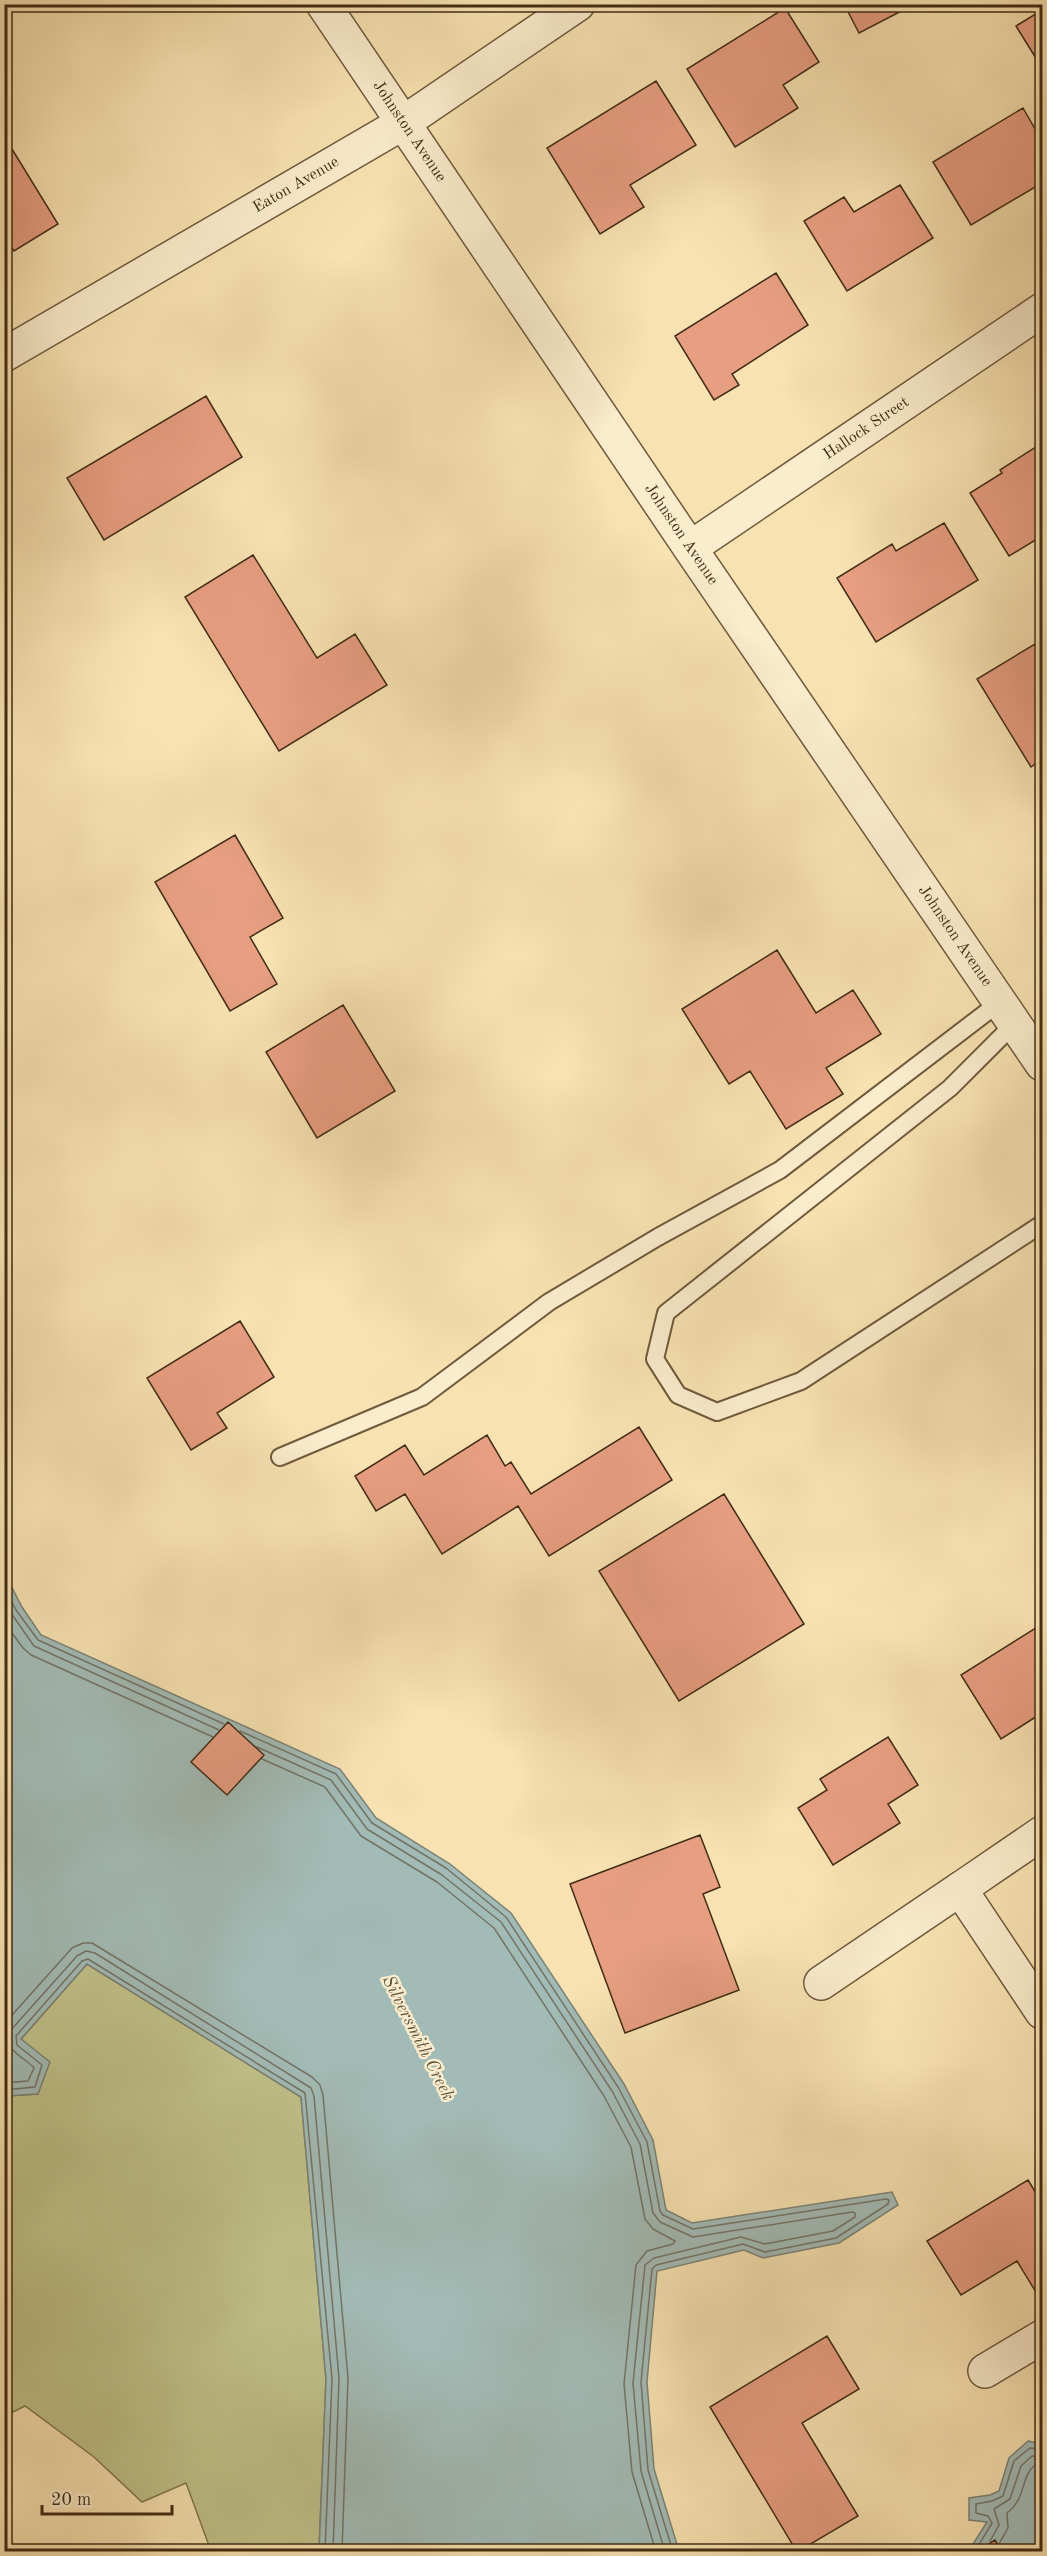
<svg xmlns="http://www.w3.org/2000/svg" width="1047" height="2556" font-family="'Old Standard TT',serif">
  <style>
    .green { fill: #c0c289; stroke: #80784f; stroke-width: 1.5 }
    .water { fill: #a2bbb6; stroke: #7b8276; stroke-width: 1.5 }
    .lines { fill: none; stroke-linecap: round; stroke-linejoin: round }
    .shore { stroke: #727466; stroke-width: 1.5 }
    .building { fill: #e79e81; stroke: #412d15; stroke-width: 1.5 }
    .lane-casing { stroke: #6f5a3c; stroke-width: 20 }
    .street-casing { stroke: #6f5a3c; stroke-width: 36 }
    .lane { stroke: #faeccc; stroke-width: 16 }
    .street { stroke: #faeccc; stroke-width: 33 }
    .labels { text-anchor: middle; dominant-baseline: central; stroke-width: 5; stroke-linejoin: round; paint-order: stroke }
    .street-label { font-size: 16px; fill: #412d15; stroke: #faeccc }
    .water-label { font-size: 18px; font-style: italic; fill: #59503d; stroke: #faeccc }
  </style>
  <rect width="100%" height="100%" fill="#f8e2b1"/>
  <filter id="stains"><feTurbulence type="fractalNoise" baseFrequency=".00333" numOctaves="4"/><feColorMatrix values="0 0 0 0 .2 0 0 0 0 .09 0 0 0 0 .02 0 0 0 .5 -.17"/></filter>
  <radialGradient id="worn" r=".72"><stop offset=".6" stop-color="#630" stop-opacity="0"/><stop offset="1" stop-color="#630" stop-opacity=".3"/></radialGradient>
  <path class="green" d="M87,1964l214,133 25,282 -7,172h-108l-25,-68 -44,19 -48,-45 -69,-51 -20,10v-320l33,-2 -17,-55z"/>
  <path class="water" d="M4,1572l18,35 19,28 299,134 36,49 74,46 61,49 113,171 29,56 13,70 26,13 200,-31 6,13 -59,38 -76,15 -19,-8 -87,21 -10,111 7,87 25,82h-360l7,-172 -25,-282 -214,-133 -66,75 29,23 -12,32 -33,2z
    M1028,2441l14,3v107l-74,1 19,-30 -18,-2v-22l21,-3 9,-4 10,-33z"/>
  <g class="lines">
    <path class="shore" d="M4,1586l12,24 22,30 186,84
      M4,1603l30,43 185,84
      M4,1622l19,26 8,7 182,82
      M240,1731l96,43 36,49 74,45 60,49 112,170 29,55 13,69 3,4 30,14 193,-30 3,1 -1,4 -52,34 -71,14 -22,-8 -87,21 -4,4 -11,113 7,88 25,82
      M257,1747l74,33 36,49 75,46 59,47 111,169 28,53 13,69 7,9 33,15 159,-25 3,1v4l-22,14 -68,13 -24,-7 -87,21 -9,7 -12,118 8,88 24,81
      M262,1759l63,28 36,49 76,46 57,46 110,168 27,51 14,72 8,10 22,12 -2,3 -26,7 -11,14 -12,119 8,88 24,80
      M4,2024l68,-76 11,-5h9l220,134 8,8 3,10 25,283 -6,174
      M4,2083l24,-2 6,-13c-10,-12 -32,-17 -24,-37l67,-75 9,-5 9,2 216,135 3,8 25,282 -6,174
      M4,2090l31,-3 7,-22 -25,-20 -1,-9 66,-75 6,-2 217,134 27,286 -7,173
      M990,2541l9,-16 -5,-16 16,-10 11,-33 11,-10 10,1
      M999,2544l9,-16 -1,-15c20,-15 13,-36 28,-48l7,1
      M975,2551l17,-28 -4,-7 -12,-3v-9l16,-3 11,-5 11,-35 16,-13 12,1"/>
  </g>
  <path class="building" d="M844,4h68l1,1 -54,28z
    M785,8l34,54 -36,23 15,23 -63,39 -48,-78z
    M1042,10v58l-26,-42z
    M656,81l40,64 -66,40 14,22 -44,27 -53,-86z
    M1023,108l19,33v42l-71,42 -38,-63z
    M4,136l54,88 -44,27 -10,-16z
    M900,185l33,53 -86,53 -43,-70 40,-24 10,15z
    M776,273l32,52 -76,49 7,11 -25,15 -39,-64z
    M206,396l36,61 -138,83 -37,-62z
    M1042,443v93l-33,20 -39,-63 32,-20 -2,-3z
    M944,523l34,57 -102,62 -39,-64 55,-34 4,7z
    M253,555l64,103 38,-24 32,51 -108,66 -94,-154z
    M1035,644l7,12v103l-11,8 -54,-88z
    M235,835l48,83 -33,19 27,47 -47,27 -75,-129z
    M777,950l39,63 37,-23 28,44 -55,34 17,26 -57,35 -36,-58 -21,13 -47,-75z
    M343,1005l52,86 -78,47 -51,-86z
    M240,1321l34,56 -57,36 10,15 -36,22 -44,-72z
    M639,1427l33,53 -123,76 -31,-50 -76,48 -37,-60 -29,17 -21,-35 50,-31 19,30 63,-40 18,31 6,-4 20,32z
    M724,1494l80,130 -125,77 -80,-130z
    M1042,1624v89l-41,26 -40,-64z
    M228,1722l36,33 -37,40 -36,-33z
    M888,1737l30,48 -30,19 12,19 -67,42 -35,-57 29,-18 -7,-11z
    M700,1835l20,52 -17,7 36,96 -114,43 -55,-149z
    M1028,2180l14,23v99l-25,-41 -56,34 -34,-54z
    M827,2336l32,53 -57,34 56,93 -61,36 -87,-145z
    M995,2540l7,12h-26z"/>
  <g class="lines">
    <defs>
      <path id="lane" d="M1015,1023l-65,65 -284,225 -11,46 23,36 39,17 84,-31 241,-157
        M280,1457l142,-60 127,-95 109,-65 122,-67 220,-168"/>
      <g id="street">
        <path id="s1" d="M323,4l367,544 352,516"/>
        <path id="s2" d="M4,355l399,-232 175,-119"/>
        <path id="s3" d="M690,548l352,-238"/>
        <path d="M1042,1833l-82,56 82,123"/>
        <path d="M821,1983l139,-94"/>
        <path d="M985,2371l57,-34"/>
      </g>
    </defs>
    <use href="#lane" class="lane-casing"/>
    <use href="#street" class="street-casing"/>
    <use href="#lane" class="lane"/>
    <use href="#street" class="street"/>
  </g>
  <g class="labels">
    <g class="street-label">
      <text stroke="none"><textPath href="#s1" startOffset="154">Johnston Avenue</textPath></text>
      <text stroke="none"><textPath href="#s2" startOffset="338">Eaton Avenue</textPath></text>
      <text stroke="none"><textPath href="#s3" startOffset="213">Hallock Street</textPath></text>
      <text stroke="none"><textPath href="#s1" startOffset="640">Johnston Avenue</textPath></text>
      <text stroke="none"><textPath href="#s1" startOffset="1126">Johnston Avenue</textPath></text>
    </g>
    <g class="water-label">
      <text transform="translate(418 2038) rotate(63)">Silversmith Creek</text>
    </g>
  </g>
  <rect width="1047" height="2556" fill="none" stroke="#f8e2b1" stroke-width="24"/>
  <rect x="6" y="6" width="1035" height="2544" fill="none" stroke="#412d15" stroke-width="3"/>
  <rect x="12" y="12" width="1023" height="2532" fill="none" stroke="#412d15" stroke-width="1.5"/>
  <path d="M42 2505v9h130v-9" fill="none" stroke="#412d15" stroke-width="3"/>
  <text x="51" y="2505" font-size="18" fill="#412d15" stroke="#faeccc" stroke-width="4.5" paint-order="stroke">20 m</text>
  <rect width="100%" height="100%" filter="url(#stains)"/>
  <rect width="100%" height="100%" fill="url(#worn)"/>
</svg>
